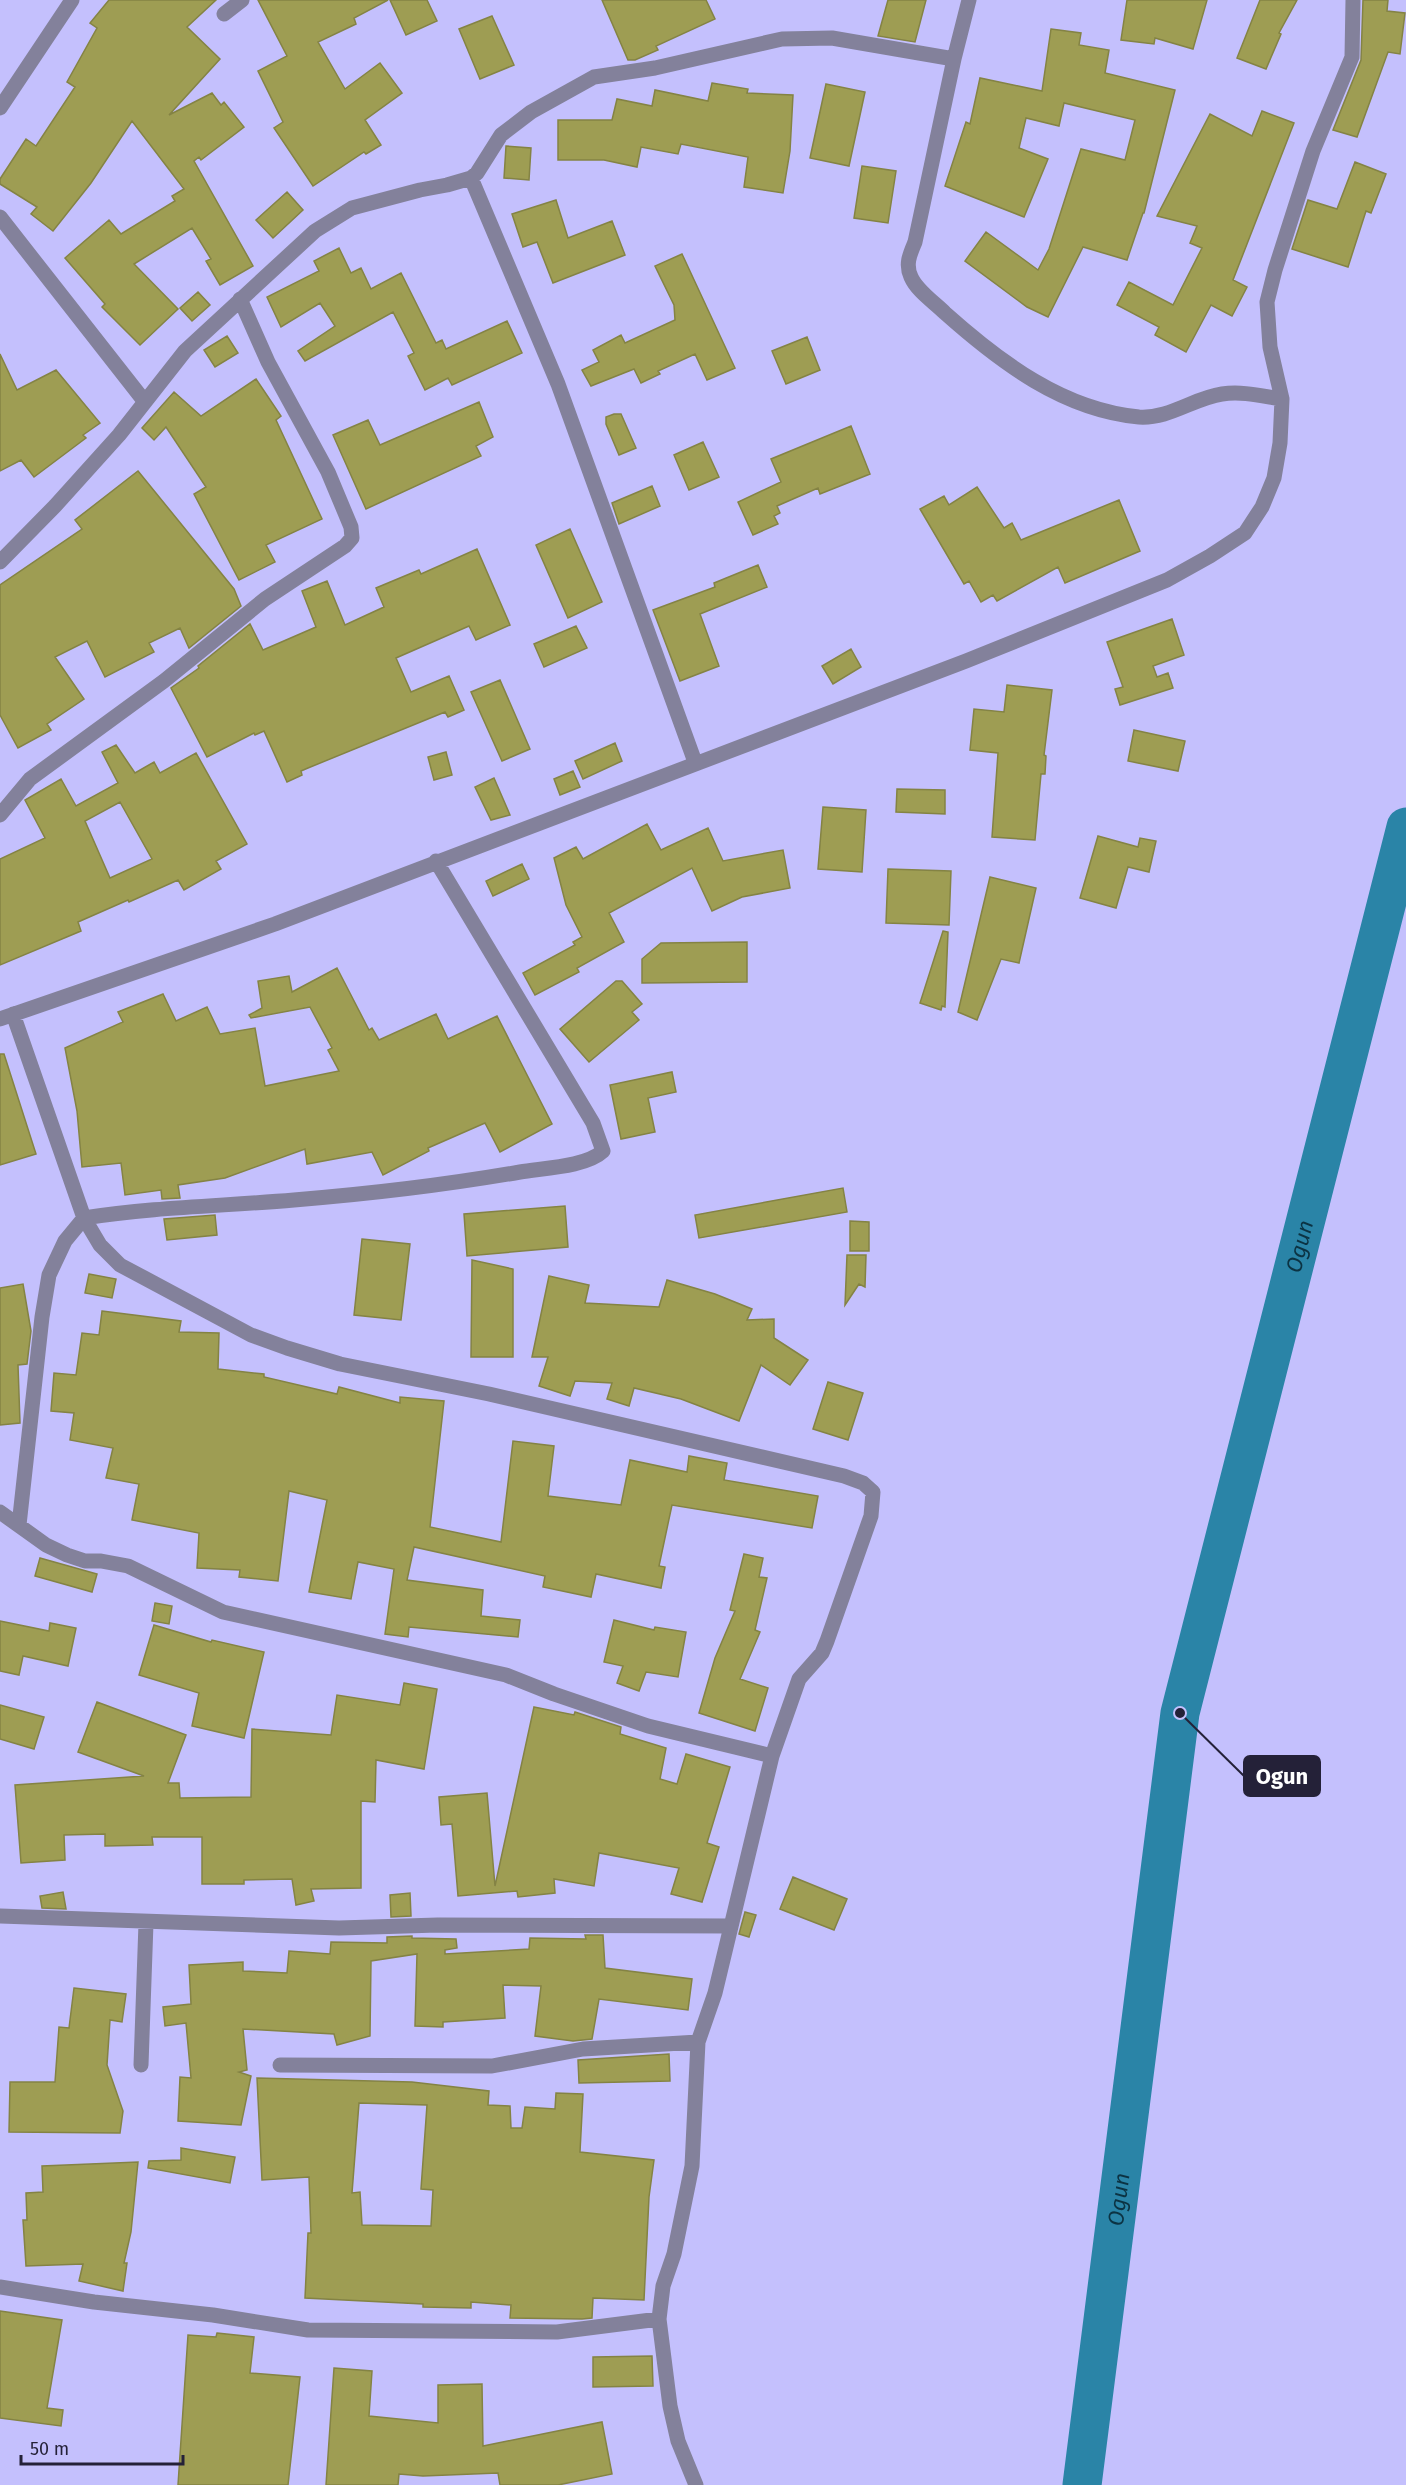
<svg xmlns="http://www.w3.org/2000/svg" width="1406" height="2485" font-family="'Fira Sans',sans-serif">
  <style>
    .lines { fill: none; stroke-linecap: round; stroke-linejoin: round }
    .river { stroke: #2a84a7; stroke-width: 39 }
    .building { fill: #9e9d53; stroke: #848344; stroke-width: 1.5; fill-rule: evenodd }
    .street { stroke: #83819b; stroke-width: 15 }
    .labels { text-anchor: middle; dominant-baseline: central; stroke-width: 4.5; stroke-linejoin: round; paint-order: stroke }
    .water-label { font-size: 22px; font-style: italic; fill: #0c3343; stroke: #c4c0fd }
    .leader { fill: none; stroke: #242138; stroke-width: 2 }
    .callout-dot { fill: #242138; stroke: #c4c0fd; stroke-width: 2 }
    .callout { fill: #242138; stroke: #242138; stroke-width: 2 }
    .callout-label { font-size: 22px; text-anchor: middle; font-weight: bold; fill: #fff }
  </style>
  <rect width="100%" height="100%" fill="#c4c0fd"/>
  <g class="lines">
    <path class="river" id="s1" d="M1082,2485l98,-772 226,-886"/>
  </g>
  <path class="building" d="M109,0h107l-29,27 33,32 -51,56 43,-22 9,12 3,-3 20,25 -43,33 -2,-3 -5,4 59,105 -33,19 -14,-24 5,-2 -19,-31 -58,36 44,45 -38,36 -38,-38 3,-3 -40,-46 44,-38 12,14 54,-33 -3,-5 12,-7 -52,-68 -41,62 -38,48 -22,-17 6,-7 -37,-23v-5l26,-40 10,7 39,-59 -8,-5 30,-54 -7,-5z
    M258,0h130l-34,18 2,6 -38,18 27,47 35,-26 22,30 -37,27 16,25 -15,9 -2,-2 -51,34 -39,-58 9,-6 -25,-51 29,-15z
    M390,0h37l10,21 -31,14z
    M602,0h104l9,19 -59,27 2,4 -23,10h-7z
    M888,0h38l-11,42 -37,-6z
    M1127,0h80l-14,49 -38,-11 -1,6 -33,-4z
    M1260,0h37l-18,33 2,1 -15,35 -29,-11z
    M1363,0h25l-1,11 18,2 -5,41 -12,-2 -31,85 -24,-7 28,-70z
    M492,16l22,49 -34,14 -21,-50z
    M1051,29l30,4 -2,12 30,5 -4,23 70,17 -31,123h-1l-16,47 -44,-13 -35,70 -21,-10 -62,-46 21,-29 52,38 11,-21 32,-100 44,11 10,-40 -71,-17 -5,23 -33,-8 -7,30 29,11 -24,58 -79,-31 21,-64 4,2 10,-46 62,13z
    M712,83l36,6 -1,4 46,2 -3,56 -7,42 -39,-6 4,-30 -67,-13 -3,10 -37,-7 -4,20 -33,-7h-46v-40h54l5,-21 35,7 3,-16 53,11z
    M826,84l39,8 -16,74 -39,-8z
    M1262,111l32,12 -61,157 14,7 -15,29 -21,-11 -25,47 -31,-17 4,-8 -42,-22 12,-23 44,23 29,-57 -12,-5 7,-17 -40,-10 53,-102 42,22z
    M506,146l25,2 -2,32 -25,-2z
    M1355,162l31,12 -15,39 -5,-2 -18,56 -56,-18 16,-49 29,9z
    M862,166l34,5 -8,52 -34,-5z
    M287,192l16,18 -30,28 -17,-18z
    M556,200l12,38 44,-17 13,34 -72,28 -16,-41 -14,5 -11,-33z
    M339,248l12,25 10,-5 10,21 30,-16 35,70 6,-3 4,9 61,-28 15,32 -70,32 -4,-7 -23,12 -17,-34 6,-3 -21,-41 -88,49 -7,-10 37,-25 -15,-23 -39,24 -14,-30 52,-26 -5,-10z
    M682,254l53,114 -28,12 -12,-26 -37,17 2,3 -19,9 -7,-14 -43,17 -9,-16 17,-8 -6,-12 28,-15 4,8 50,-23 -1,-15 -19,-39z
    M198,292l12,13 -18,16 -12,-13z
    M227,336l11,17 -23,14 -11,-17z
    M807,337l13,33 -34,14 -14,-33z
    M0,354l17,36 39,-20 44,53 -17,12 3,3 -52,39 -13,-17 -21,11z
    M256,379l25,37 -5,4 46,99 -56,26 9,17 -36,18 -45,-86 12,-7 -40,-60 -12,13 -12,-12 32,-36 27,24z
    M479,402l14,35 -17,9 5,10 -115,53 -33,-74 35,-15 12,25z
    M614,414h7l15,34 -17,7 -13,-31v-7z
    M851,426l19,48 -50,20 -2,-6 -41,18 3,7 -6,3 4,8 -25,11 -15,-33 43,-20 -10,-23z
    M703,442l16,35 -30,13 -15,-35z
    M138,471l96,118 7,17 -52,42 -9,-20 -31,15 5,9 -49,25 -18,-36 -32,16 29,42 -37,25 4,6 -33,18 -18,-33v-130l82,-56 -7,-9z
    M652,486l8,20 -41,18 -7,-21z
    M977,487l27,41 8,-5 9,17 98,-40 21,51 -75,32 -7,-16 -61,34 -4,-6 -12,7 -12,-21 -5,3 -44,-75 24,-13 5,9z
    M570,529l32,73 -34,16 -32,-73z
    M477,549l33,76 -34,15 -7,-14 -73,32 15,34 38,-16 15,34 -16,7 -3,-5 -137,56 -7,3 1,4 -15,7 -23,-51 -9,4 -1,-2 -47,24 -36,-69 28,-20 -1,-2 52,-42 13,26 53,-23 -14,-36 25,-10 18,44 39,-18 -8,-19 43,-18 2,4z
    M758,565l9,22 -67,27 19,52 -39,15 -27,-71 62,-23 -1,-4z
    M1172,619l12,36 -31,11 4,11 11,-4 5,15 -53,17 -5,-16 8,-2 -16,-45z
    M576,626l11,22 -43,19 -10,-23z
    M851,649l10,18 -28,17 -11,-18z
    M500,680l30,69 -28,12 -31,-69z
    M1007,685l45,5 -8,65 2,1 -1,18h-4l-6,66 -43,-3 6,-84 -28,-3 4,-41 30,3z
    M1134,730l51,11 -7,30 -50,-10z
    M615,743l7,18 -39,18 -8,-18z
    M116,745l19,28 19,-11 6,11 36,-20 51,91 -31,17 5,8 -37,21 -6,-10 -49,22 -1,-2 -50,22 3,9 -81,34v-106l45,-21 -20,-38 36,-21 15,27 42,-23 -16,-31zM120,802l32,57 -42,19 -25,-57z
    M446,752l6,23 -18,5 -6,-23z
    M573,771l7,16 -20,8 -6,-16z
    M494,778l16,37 -19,5 -16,-33z
    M897,789l48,1v24l-49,-2z
    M823,807l43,3 -4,62 -44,-3z
    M647,824l14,26 47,-22 15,33 60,-11 7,38 -48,9 -30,14 -20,-43 -83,45 15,29 -47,26 2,4 -44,23 -12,-22 52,-28 -2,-3 9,-5 -16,-32 -12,-47 22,-11 7,12z
    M1098,836l40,11 2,-9 16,3 -7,31 -21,-5 -12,41 -36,-10z
    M522,864l7,15 -36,17 -7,-15z
    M888,869l63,2 -2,54 -63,-2z
    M990,877l46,11 -17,75 -18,-4 -24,61 -19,-8z
    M943,931l5,1 -3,75 -3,-1 -1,4 -21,-7z
    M747,942v40l-105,1v-24l19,-16z
    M337,968l32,62 3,-2 7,12 57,-26 12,25 49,-23 55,108 -52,28 -15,-29 -57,25 1,3 -46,24 -11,-23 -65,12 -2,-15 -80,29 -47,7 2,13 -18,1 -1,-9 -36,5 -4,-32 -39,4 -5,-56 -12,-63 58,-26 -5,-10 45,-18 13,27 31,-14 13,27 35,-6 10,58 74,-15 -11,-21 4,-2 -22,-41 -59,11 -2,-3 13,-7 -4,-27 31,-5 3,16z
    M616,981h6l20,23 -10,8 7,8 -50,42 -29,-33z
    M0,1054h4l32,100 -36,11z
    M672,1072l4,20 -28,6 7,34 -34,7 -11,-54z
    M843,1188l4,24 -148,26 -4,-23z
    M565,1206l3,41 -101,9 -3,-42z
    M215,1215l2,20 -50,5 -3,-21z
    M850,1221l19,1v29h-19z
    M362,1239l48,5 -9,76 -47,-5z
    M847,1255h19l-1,32 -6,-3 -14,21z
    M472,1260l41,9v88h-42z
    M89,1274l27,5 -4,19 -27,-5z
    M549,1276l40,9 -4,18 74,4 8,-27 48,14 37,15 -5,11 27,-1v19l34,22 -18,25 -29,-20 -22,56 -58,-22 -47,-11 -5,18 -22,-7 5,-16 -37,-2 -5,15 -31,-10 9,-29h-16z
    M23,1284l8,47 -4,33 -9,1 2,58 -20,2v-137z
    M102,1311l79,10 -2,11 40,1 -1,36 46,5v3l73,17 2,-7 61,16v-6l44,4 -14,126 71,15 12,-101 41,5 -6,50 73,9 9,-45 57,12 2,-16 38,7 -3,17 94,16 -6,32 -140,-23 -13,61 6,1 -4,21 -65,-14 -5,23 -48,-10 2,-11 -131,-29 -7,33 76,10 -2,26 39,4 -2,17 -109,-10 -1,10 -23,-3 9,-65 -36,-7 -7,37 -42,-7 18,-92 -38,-9 -11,90 -39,-4 1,-7 -43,-2 2,-35 -67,-13 7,-36 -33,-6 7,-30 -43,-8 4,-27 -23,-2 3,-38 22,2 6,-42 17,2z
    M828,1382l35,11 -15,47 -35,-11z
    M744,1554l19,4 -4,19 8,1 -12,52 5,2 -20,47 28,9 -13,43 -56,-18 16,-55 20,-47 -5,-1z
    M40,1558l57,16 -5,18 -57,-16z
    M155,1603l17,3 -3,18 -17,-3z
    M614,1620l40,10 1,-3 31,5 -8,45 -32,-5 -7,19 -22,-8 6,-17 -19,-4z
    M0,1621l49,10 1,-8 26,5 -8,38 -45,-10 -4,19 -19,-4z
    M154,1625l57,17 1,-2 52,12 -20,86 -52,-12 7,-33 -60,-18z
    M404,1683l33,6 -13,80 -48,-9 -1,42 -14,-1v87l-50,1 3,12 -18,4 -4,-26 -48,1v4h-42v-47h-50l1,8 -48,1v-12l-41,1 1,25 -44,3 -6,-78 129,-9 -66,-24 19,-50 89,33 -18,48h11l1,15 71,-1 1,-68 79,6 6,-40 63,10z
    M0,1705l44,12 -10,32 -34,-10z
    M534,1707l40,8 1,-3 46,15 -1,7 46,14 -6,31 17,5 9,-30 44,13 -23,76 12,4 -17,55 -31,-8 8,-26 -80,-15 -5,33 -40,-7 1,14 -37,4 -1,-6 -59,5 -6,-72 -11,1 -2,-28 48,-4 8,93z
    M793,1877l54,22 -13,31 -54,-21z
    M63,1892l3,17 -24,-1 -2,-12z
    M410,1893l1,23 -20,1 -1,-22z
    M745,1912l11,3 -7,22 -10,-3z
    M585,1935h18l2,33 87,11 -4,31 -89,-11 -7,40 -19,2 -38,-5 6,-50 -38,-1 2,33 -62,4v5l-28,-1 2,-72 -46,7 -1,75 -33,9 -3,-11 -91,-5 4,41 -8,2 12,4 -10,49 -63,-4 2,-44 11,1 -5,-55 -21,3 -2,-19 28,-3 -2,-39 54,-3v9l44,2 2,-22 41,3 1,-12 56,1v-6l25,-1v2l44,1 1,9 -12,2v4l84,-5 1,-11 56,1z
    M74,1988l52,6 -4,28 -12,-2 -3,45 16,46 -3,22 -111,-1 1,-50h45l4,-55 10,1z
    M669,2054l1,27 -91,2 -1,-23z
    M257,2078l155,4 77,9 -1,14 22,1 1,22h11l3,-21 30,2 1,-16 27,1 -3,58 74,8 -5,37 -5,103 -51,-2 -1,20 -10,1 -72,-1 1,-13 -40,-3v6l-48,-1v-3l-118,-6 3,-65h3l-2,-56 -47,3zM359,2103l68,2 -6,84 12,1 -2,36 -69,-1 -2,-33 -8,1z
    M181,2148l54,9 -5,26 -82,-15 1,-7 32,-1z
    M138,2162l-7,70 -7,31h3l-4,28 -44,-10 4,-17 -57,2 -3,-46h4l-1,-27 17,-1 -1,-26z
    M0,2311l62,9 -15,88 16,2 -2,16 -61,-8z
    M217,2333l37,4 -4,36 50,4 -12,108h-110l10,-150 28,2z
    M652,2356l1,30 -60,1v-30z
    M334,2368l38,3 -3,45 69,7v-38l44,-1 1,62 119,-24 10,52 -54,11h-58l-2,-12 -75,3 -24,-2 -1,11h-72z"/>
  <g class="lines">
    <path class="street" d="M969,0l-15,59 -39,183c-5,12 -10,22 -4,35 6,14 23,25 34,36 55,49 118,97 194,104 30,2 55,-19 83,-23 20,-3 40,2 60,5
      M224,14l18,-14
      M0,108l72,-108
      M471,178l87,206 137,378
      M0,217l145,185
      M0,562l55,-56 64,-71 66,-84 130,-120 37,-23 68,-18 27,-5 24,-7 6,-5 24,-38 30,-23 63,-35 61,-9 127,-29 50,-1 122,21
      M0,815l30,-36 134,-98 101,-82 80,-53 7,-8 -1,-11 -23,-55 -60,-110 -28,-63
      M13,1014l71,204 16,27 20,20 131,70 36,13 53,16 149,30 355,82 19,7 10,9 -2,24 -44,125 -5,12 -23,26 -27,77 -57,237 -17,49 -6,124 -18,88 -11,32 -4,33 11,87 8,35 18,44
      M0,1019l275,-95 691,-263 201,-81 43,-24 35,-23 17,-26 12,-29 6,-35 2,-44 -12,-52 -3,-45 8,-32 38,-119 39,-94 1,-57
      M0,1512l46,33 21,10 18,6h16l27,5 95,46 283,63 48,19 94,32 124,30
      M19,1525l23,-208 7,-42 16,-34 19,-23c70,-11 140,-12 210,-18 75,-6 151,-15 226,-28 23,-4 66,-5 83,-21l-10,-28 -157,-262
      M0,1916l339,12 99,-3 292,1
      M141,2065l5,-142
      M280,2065l212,1 91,-17 115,-7
      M0,2287l94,15 119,13 95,15 249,2 102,-13"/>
  </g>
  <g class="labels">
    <g class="water-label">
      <text stroke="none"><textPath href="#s1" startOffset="1260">Ogun</textPath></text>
      <text stroke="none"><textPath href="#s1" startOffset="288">Ogun</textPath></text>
    </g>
  </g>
  <path class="leader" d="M1180 1713L1244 1776"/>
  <circle class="callout-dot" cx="1180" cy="1713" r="6"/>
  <rect class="callout" x="1244" y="1756" width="76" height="40" rx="6"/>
  <g class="callout-label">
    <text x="1282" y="1784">Ogun</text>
  </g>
  <path d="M21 2455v9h162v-9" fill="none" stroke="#242138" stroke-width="3"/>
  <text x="30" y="2455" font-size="18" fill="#242138" stroke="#c4c0fd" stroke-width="4.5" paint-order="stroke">50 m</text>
</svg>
